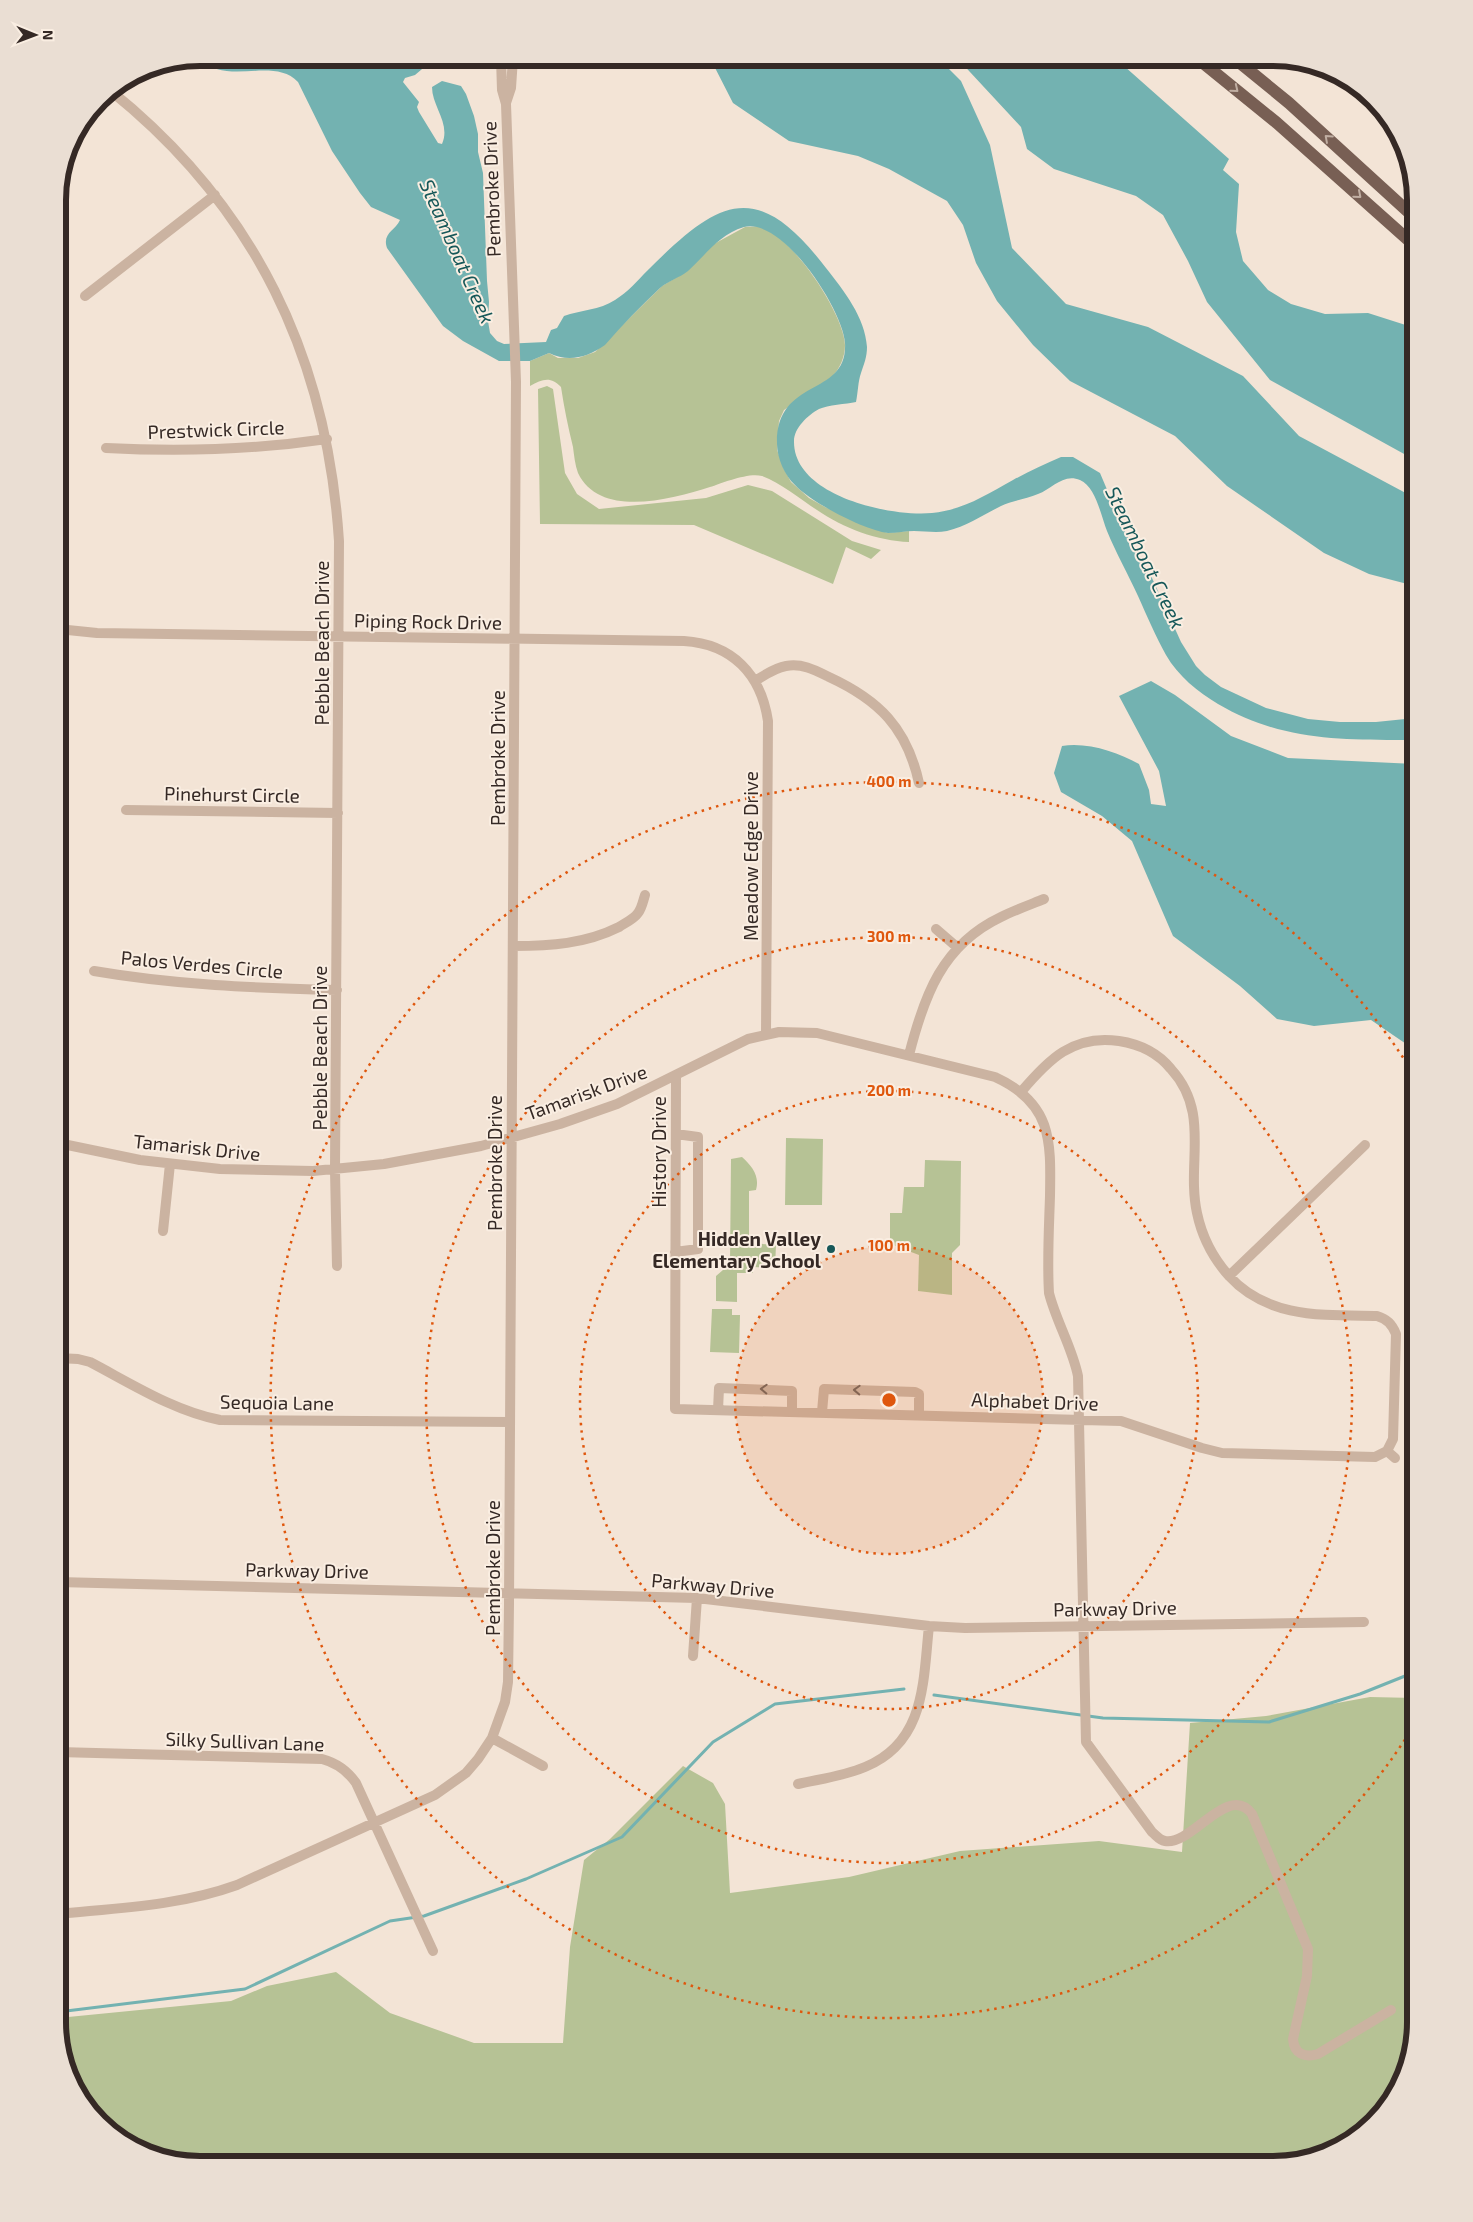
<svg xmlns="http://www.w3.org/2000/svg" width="1473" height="2222" font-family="'Exo 2',sans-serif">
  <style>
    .green { fill: #b6c295 }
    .water { fill: #73b2b1 }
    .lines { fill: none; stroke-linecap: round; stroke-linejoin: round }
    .stream { stroke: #73b2b1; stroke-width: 3 }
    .minor { stroke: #cbb3a1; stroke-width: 10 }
    .major { stroke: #785f54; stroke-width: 12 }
    .oneway { stroke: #c0aea2 }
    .oneway2 { stroke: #78675d }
    .ring { fill: none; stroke: #df570d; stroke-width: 2.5; stroke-dasharray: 2.5 5 }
    .poi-dot { fill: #175859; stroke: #faeee2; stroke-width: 2 }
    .labels { text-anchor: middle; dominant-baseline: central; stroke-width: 4; stroke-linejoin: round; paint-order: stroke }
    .street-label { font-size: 19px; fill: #352925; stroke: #faeee2 }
    .poi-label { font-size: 19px; font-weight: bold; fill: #352925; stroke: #faeee2; text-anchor: end }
    .water-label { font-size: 20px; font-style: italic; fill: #175859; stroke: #faeee2 }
    .rim { fill: none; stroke: #352925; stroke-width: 6 }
    .centre { fill: #df570d; stroke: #faeee2; stroke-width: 2.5 }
    .ring-label { font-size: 15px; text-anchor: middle; font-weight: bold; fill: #df570d; stroke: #faeee2; stroke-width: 4; stroke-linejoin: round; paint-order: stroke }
  </style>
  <rect width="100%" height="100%" fill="#f3e4d6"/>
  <path class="green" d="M745,227c5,0 11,-1 15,0 32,8 84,87 85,118 0,12 -5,23 -13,32l-48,33 -5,11 -2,29 7,19 7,13 8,7 10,9 16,9 44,20 19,6 21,-2v11c-31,-1 -66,-14 -92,-32 -17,-11 -36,-27 -55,-34 -13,-4 -40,7 -52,11 -38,12 -110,32 -132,-14 -3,-8 -4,-18 -5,-26 -5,-20 -9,-40 -12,-60 -10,-11 -19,-8 -31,-1v-25l19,-8 9,5h20l17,-6 67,-66 25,-15 25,-26z
    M547,386l6,3 12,84 12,21 22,15 107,-11 42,-13 24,6 80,50 29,9 -10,9 -25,-12 -13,37 -139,-59 -154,-1 -2,-135z
    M786,1138l37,1 -1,66h-37z
    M742,1157c10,9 18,19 14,33l-7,1v52l27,2 -1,23 -22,-1v6h-16v29l-21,-1v-25l14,-12 1,-105z
    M925,1160l36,1 -1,84 -8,8v42l-34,-4 1,-36 -29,-11v-31h12l2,-26h20z
    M712,1309h20v6h8l-1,38 -29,-1z
    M1370,1697l45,1v324l-19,71 -52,53 -71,18h-1082l-70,-23 -45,-48 -18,-75 173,-17 36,-15 69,-14 54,41 84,30h89l7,-96 14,-87 26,-21 73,-73 30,17 12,21 5,89 119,-16 111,-26 139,-10 83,11 8,-129 76,-7z"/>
  <path class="water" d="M199,58h236l-20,17 -10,3 -2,4 16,20 -2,5 2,5 19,31 4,1c9,-21 -10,-37 -10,-57l10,-6 19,5 5,8 8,22 4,18v18l5,21 4,108 2,21 -1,19 2,12 7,8 7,3 42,-2 5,-12 6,-2 7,-12c16,-6 36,-6 51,-16 13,-8 22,-19 33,-30 72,-72 109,-92 178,-2 18,23 39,49 41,79 0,10 -3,17 -6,26 -3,8 -3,20 -5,29 -10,2 -28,3 -37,7 -11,6 -25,19 -25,32 -1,55 96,76 138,72 31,-3 54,-18 81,-33 15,-8 32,-16 48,-23h12l27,16 25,59 27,46 29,64 15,24 9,9 16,12 45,21 42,11 32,3h36l39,-4v22c-71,0 -132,2 -197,-36 -20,-12 -40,-28 -52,-49 -10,-18 -19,-39 -28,-59 -10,-22 -22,-43 -31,-65 -6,-15 -11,-44 -27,-51 -17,-7 -28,9 -42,14 -12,5 -26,7 -37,12 -18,9 -34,20 -54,25 -11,2 -22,0 -33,0 -8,0 -17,2 -26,2 -24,-3 -76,-30 -93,-48 -10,-9 -18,-27 -18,-41 -1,-68 71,-46 68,-101 -2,-33 -62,-126 -101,-116 -26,8 -38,28 -56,44 -9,7 -20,10 -28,17 -19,18 -38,37 -55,57 -17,12 -36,18 -56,8l-19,8h-31l-36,-20 -20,-15 -56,-78c-5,-15 8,-17 13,-28l-29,-13 -11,-14 -28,-42 -34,-69c-25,-26 -72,5 -99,-24z
    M710,58h228l23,23 29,64 22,103 54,56 82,23 95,49 56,60 116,62v88l-46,-12 -45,-21 -97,-67 -52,-50 -105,-55 -37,-36 -36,-44 -21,-38 -13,-38 -16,-24 -58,-32 -31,-13 -69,-15 -56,-38z
    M957,58h158l114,101 -6,11 16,14 -3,48 7,29 25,29 23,14 34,10 43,-1 47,15v132l-145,-80 -63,-78 -19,-41 -25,-46 -27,-19 -82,-27 -27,-20 -6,-22z
    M1151,681l24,14 56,41 57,22 127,6v286l-44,-30 -57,6 -37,-7 -37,-33 -67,-50 -41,-95 -30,-25 -41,-24 -7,-19 8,-27c26,-4 55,6 77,18l10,26 2,14 15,2 -7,-35 -40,-75z"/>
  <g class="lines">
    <path class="stream" d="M934,1695l169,23 166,4 91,-28 55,-22
      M58,2012l187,-23 145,-68 34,-5 102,-37 96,-42 91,-95 62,-38 129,-15"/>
    <path class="minor" d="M111,91c144,116 216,266 228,450l-4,629 2,96
      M506,103l5,-15 2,-30
      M85,296l130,-101
      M106,448c75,4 147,2 221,-9
      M58,629l39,4 587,8c48,3 77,33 84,80l-2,313
      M755,681c10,-6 19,-13 31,-15 16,-3 29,4 43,11 50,23 78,51 90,106
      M126,810l212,3
      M936,929l22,19
      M513,946c37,0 72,-2 106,-19 6,-4 15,-8 19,-14 4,-5 5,-12 7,-18
      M94,971c81,14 161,17 243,19
      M909,1055c15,-59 33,-110 92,-138 14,-7 28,-12 43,-18
      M676,1075l-1,334 446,12 81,27 20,5 153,4 12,-6 6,-12 3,-105c-4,-10 -9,-15 -19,-18 -53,-1 -109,3 -148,-40 -16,-18 -27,-39 -32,-63 -11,-51 14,-100 -26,-144 -13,-16 -32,-25 -52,-28 -46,-7 -71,19 -98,51
      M58,1143l82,17 80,9 93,2 71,-7 97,-18 79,-22 57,-20 131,-65 31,-7 38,1 178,44c57,26 56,63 55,119 -1,32 -3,65 -1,97 7,28 23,54 29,83l8,366 66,90c4,3 7,8 13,9 27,5 63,-59 87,-27l56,135 -1,27 -14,63c1,15 12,19 25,15l73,-44
      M163,1231l7,-67
      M675,1252l23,-3v-112l-22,-3
      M1229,1276l136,-131
      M58,1358l20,1 12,3c42,22 84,49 130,58l290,2
      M718,1410l1,-22 73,3v21
      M822,1412l2,-23 91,3 4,2v21
      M1387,1451l8,7
      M58,1582l639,16 232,28 36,2 399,-6
      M693,1656l4,-58
      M492,1738l51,28
      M58,1752l264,7c15,4 25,11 34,24l77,168
      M798,1784c22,-5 46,-8 67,-17 61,-25 58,-86 64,-141
      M58,1914c60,-6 121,-8 179,-29l198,-90 31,-22 12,-14 14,-21 13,-36 3,-20 1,-78 7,-1222 -10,-278 -4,-14 -1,-32"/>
    <path class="major" d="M1197,58l80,65 138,123
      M1234,58l55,45 126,115"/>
  </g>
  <defs><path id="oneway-chevron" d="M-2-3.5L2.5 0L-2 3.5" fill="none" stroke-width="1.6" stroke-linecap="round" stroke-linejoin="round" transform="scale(1.25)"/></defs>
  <g class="oneway">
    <use href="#oneway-chevron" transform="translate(1235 89) rotate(39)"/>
    <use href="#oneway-chevron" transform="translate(1328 138) rotate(-138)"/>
    <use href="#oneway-chevron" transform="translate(1358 195) rotate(41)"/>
  </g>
  <g class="oneway2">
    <use href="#oneway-chevron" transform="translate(764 1389) rotate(-178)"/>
    <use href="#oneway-chevron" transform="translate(857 1390) rotate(-178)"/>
  </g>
  <circle cx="889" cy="1400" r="154" fill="#df570d" fill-opacity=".12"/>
  <g class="ring">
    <circle cx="889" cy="1400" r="154"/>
    <circle cx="889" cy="1400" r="309"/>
    <circle cx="889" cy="1400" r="463"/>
    <path d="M1413 1727A618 618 0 1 1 1413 1073"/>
  </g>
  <circle class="poi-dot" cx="831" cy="1249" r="5"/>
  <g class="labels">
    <g class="street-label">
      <text transform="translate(491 189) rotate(-92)">Pembroke Drive</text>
      <text transform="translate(216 429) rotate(-2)">Prestwick Circle</text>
      <text transform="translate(428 621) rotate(1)">Piping Rock Drive</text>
      <text transform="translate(321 643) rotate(-90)">Pebble Beach Drive</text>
      <text transform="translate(497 758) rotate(-90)">Pembroke Drive</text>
      <text transform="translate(232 794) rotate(1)">Pinehurst Circle</text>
      <text transform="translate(750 856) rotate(-90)">Meadow Edge Drive</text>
      <text transform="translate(202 964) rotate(5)">Palos Verdes Circle</text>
      <text transform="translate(319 1048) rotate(-90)">Pebble Beach Drive</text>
      <text transform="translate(586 1092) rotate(-20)">Tamarisk Drive</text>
      <text transform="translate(197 1147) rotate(6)">Tamarisk Drive</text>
      <text transform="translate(658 1152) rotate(-90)">History Drive</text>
      <text transform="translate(494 1163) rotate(-90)">Pembroke Drive</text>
      <text transform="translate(1035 1401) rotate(2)">Alphabet Drive</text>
      <text transform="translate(277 1402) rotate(1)">Sequoia Lane</text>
      <text transform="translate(492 1568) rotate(-90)">Pembroke Drive</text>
      <text transform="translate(307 1570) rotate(1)">Parkway Drive</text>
      <text transform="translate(713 1585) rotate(5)">Parkway Drive</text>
      <text transform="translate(1115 1608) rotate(-1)">Parkway Drive</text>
      <text transform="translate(245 1741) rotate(2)">Silky Sullivan Lane</text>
    </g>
    <g class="poi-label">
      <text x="821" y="1238">Hidden Valley<tspan x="821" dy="22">Elementary School</tspan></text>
    </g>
    <g class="water-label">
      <text transform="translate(458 251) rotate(66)">Steamboat Creek</text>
      <text transform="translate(1146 557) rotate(64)">Steamboat Creek</text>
    </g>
  </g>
  <path d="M0 0H1473V2222H0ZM200 66H1273A134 134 0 0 1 1407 200V2022A134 134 0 0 1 1273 2156H200A134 134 0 0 1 66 2022V200A134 134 0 0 1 200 66Z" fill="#eaded3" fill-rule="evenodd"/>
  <path class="rim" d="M200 66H1273A134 134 0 0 1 1407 200V2022A134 134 0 0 1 1273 2156H200A134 134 0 0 1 66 2022V200A134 134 0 0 1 200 66Z"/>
  <circle cx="889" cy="1400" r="8" class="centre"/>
  <g class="ring-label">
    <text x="889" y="787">400 m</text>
    <text x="889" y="942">300 m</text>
    <text x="889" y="1096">200 m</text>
    <text x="889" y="1251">100 m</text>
  </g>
  <g transform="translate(35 35) rotate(91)" stroke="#faeee2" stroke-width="4" paint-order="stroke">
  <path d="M0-4L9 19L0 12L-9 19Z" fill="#352925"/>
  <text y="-8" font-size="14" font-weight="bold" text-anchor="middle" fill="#352925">N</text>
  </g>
</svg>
